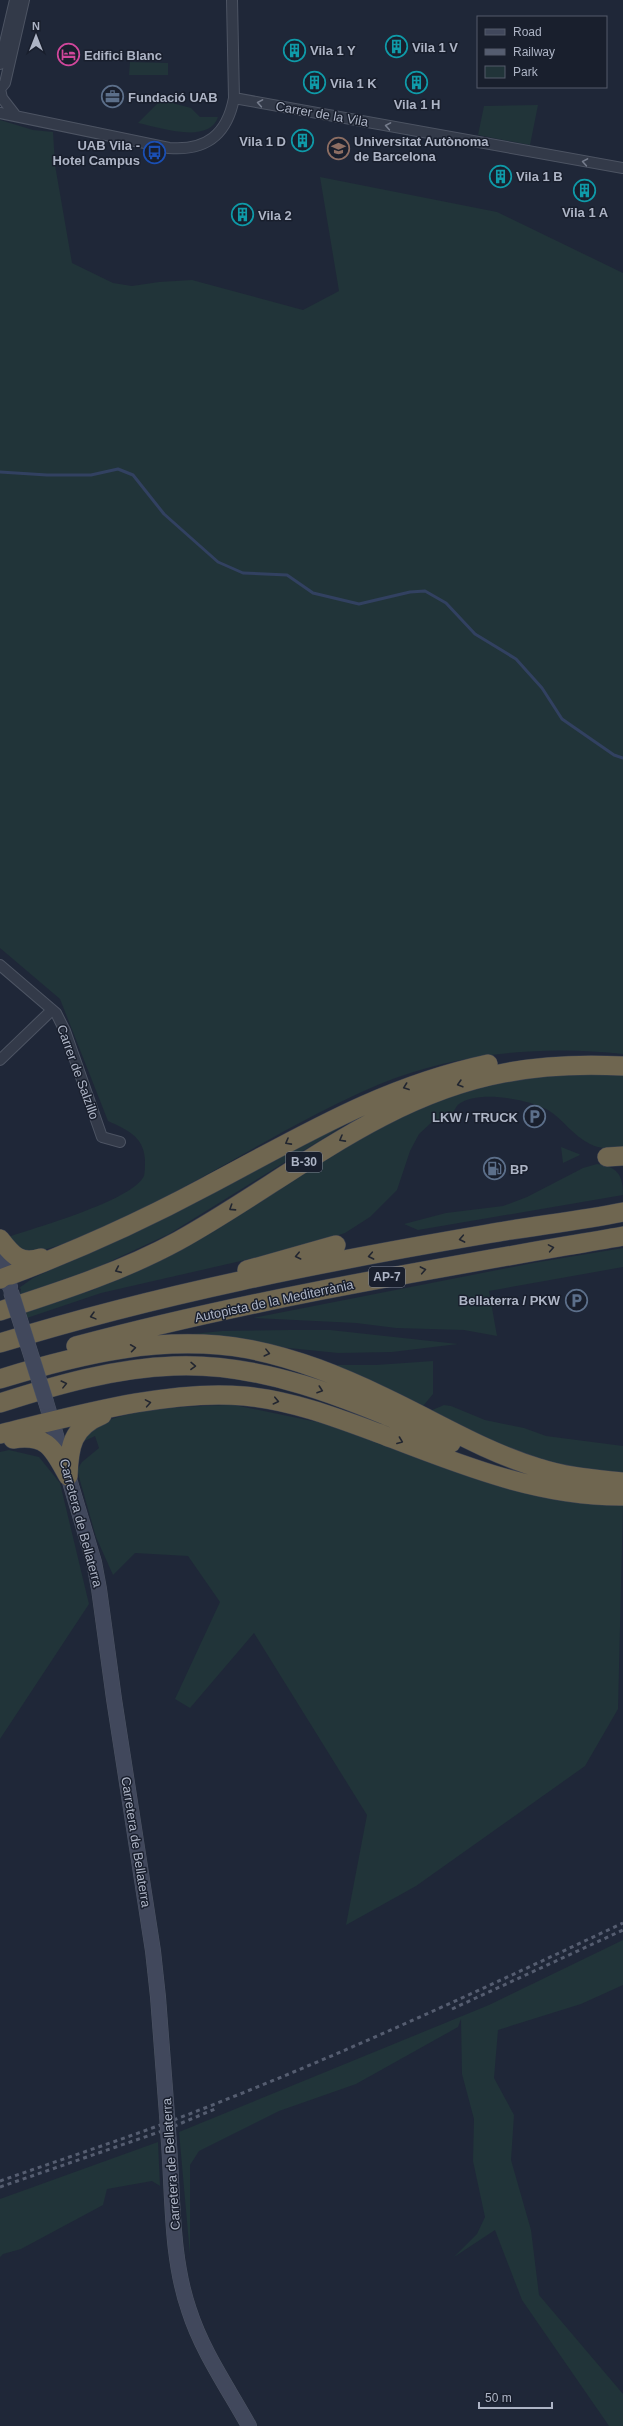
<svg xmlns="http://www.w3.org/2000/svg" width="623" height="2426" font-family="Arial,sans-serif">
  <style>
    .green { fill: #213439 }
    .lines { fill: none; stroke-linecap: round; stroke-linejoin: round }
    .stream { stroke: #324161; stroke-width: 3 }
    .street-casing { stroke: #4d5463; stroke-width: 12 }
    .secondary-casing { stroke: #4d5463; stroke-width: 16 }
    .highway-casing { stroke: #3b4150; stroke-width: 20 }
    .street { stroke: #333a49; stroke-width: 10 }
    .secondary { stroke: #41485c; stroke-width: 15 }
    .highway { stroke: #6f6650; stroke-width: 19 }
    .rail { stroke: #555d70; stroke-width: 3; stroke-dasharray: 4 4; stroke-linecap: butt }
    .secondary-bridge-casing { stroke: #4d5463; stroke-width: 16; stroke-linecap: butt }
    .secondary-bridge { stroke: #41485c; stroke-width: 15 }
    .oneway { stroke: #767d8d }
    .oneway2 { stroke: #222630 }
    .labels { text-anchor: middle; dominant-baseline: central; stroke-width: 3; stroke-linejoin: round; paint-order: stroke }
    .shield { fill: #191f2d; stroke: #818797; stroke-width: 1 }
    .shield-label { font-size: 12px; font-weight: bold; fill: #adb4c5 }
    .poi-label { font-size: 13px; font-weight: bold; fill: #adb4c5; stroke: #191f2d; text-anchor: start }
    .street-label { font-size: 13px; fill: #adb4c5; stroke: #191f2d }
  </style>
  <rect width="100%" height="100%" fill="#1f2738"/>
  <path class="green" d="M130,62l38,1v12h-39z
    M161,100l30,8 9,9h18c-9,28 -60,10 -80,6z
    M538,105l-8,40 -52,-10 6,-29z
    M0,120l33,10 20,2 2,33 17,98 41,20 19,3 27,-4 33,-2 111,30 36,-19 -19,-114 177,35 126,61v781c-80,-9 -168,-1 -243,30 -81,34 -154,83 -233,122 -30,15 -94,49 -127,46l-15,-14c29,-10 127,-37 139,-62 1,-4 1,-12 1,-16 -1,-23 -17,-30 -37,-39l-48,-122 -60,-51z
    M623,1071v78c-11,0 -23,0 -33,-5 -17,-8 -27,-25 -42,-34 -19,-11 -71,-20 -89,-6 -3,2 -6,9 -8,12l-19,6 -13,12 -9,17 -13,39 -27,27 -25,16 -43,14 -201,46 -74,25 -1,-7 67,-21 117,-57 88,-59 120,-68 87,-28z
    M356,1118l-187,116 -73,34 -76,27 1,-6 -2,-1 14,-10 79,-36z
    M561,1147l18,7 1,1 -17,8z
    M597,1164c21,3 26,11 26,31l-205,35 -14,-6 42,-11 57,-7 24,-9 56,-29z
    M623,1248v19l-134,24 8,45 -33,-6 -68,-2 -40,-5 -103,-5 280,-55z
    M291,1330h39l128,14 -66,8 -54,1 -166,-17 50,-5z
    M433,1361v33l-10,12 7,5 14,-6 7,1 34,14 39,8 22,8 77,10v31l-71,-8 -216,-99 2,-5h38z
    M234,1405l88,18 51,17 250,64 -5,205 -33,57 -169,120 -70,39 21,-110 -113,-182 -64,75 -15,-9 45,-97 -32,-46 -53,-3 -22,22 -17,-38 -19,-67 5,-8 17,-14 -4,-12 -15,7c14,-37 120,-37 154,-38z
    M9,1450l30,7 21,26 29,121 -89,135v-287z
    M623,1940v45l-42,19 -83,26 -4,48 20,37 -3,45 20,70 8,65 84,99v32h-14l-87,-126 -27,-70 -41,27 23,-23 8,-17 -12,-56 1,-42 -12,-45 -1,-55 -3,8 -102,57 -77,27 -80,40 -9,14v90l-11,-123 310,-127z
    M158,2142l2,44 -8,-5 -45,8 -4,16 -82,44 -18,5 -3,3v-58z"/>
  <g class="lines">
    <path class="stream" d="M0,472l47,3h44l27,-6 15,6 31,39 54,48 25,11 44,2 26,18 46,11 51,-12 15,-1 21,12 29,31 41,25 26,29 20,31 52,36 9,3"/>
    <defs>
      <path id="street" d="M0,64l15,-64
        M234,98l389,70
        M0,113l169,35c37,3 58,-13 65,-50l-2,-98
        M16,116l-14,-18 -2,-9 5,-6 19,-83
        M0,965l56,48 9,18 37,106 18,5
        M0,1060l52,-50"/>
      <path id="secondary" d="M0,1256l10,31
        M46,1402l48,160 5,27 15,110 39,252 5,46 9,118
        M169,2144c4,54 2,114 20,166 13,41 39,78 60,116"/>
      <path id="highway" d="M607,1157l16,-1
        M0,1239c13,17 20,25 41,19
        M247,1270l89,-25
        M0,1279c71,-26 140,-57 207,-93 95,-50 174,-99 281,-122
        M0,1311c61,-20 121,-39 178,-70 107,-59 202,-145 326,-168 40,-8 79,-9 119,-7
        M0,1343c159,-49 323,-81 487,-109 45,-8 91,-13 136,-22
        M76,1346c180,-48 364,-78 547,-110
        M0,1379c80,-25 164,-45 248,-30 48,9 92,27 136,48 51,24 101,55 155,71 27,9 56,11 84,14
        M0,1403c56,-18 115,-35 174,-37 98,-4 189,40 277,77
        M0,1434c74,-18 169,-45 244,-38 46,4 91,21 134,37 78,30 160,64 245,63
        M13,1439c35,-5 40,10 55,37
        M68,1476c1,-29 4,-49 34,-61"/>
    </defs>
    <use href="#street" class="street-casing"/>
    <use href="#secondary" class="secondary-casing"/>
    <use href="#highway" class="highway-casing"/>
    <use href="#street" class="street"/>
    <use href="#secondary" class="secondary"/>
    <use href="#highway" class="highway"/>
    <path class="rail" d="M452,2009l171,-79
      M0,2181c54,-19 109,-37 163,-57 157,-59 309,-130 460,-201
      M0,2187l165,-57 50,-21"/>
    <defs>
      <path id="secondary-bridge" d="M11,1292l35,110
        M167,2115l2,29"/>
    </defs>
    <use href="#secondary-bridge" class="secondary-bridge-casing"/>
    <use href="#secondary-bridge" class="secondary-bridge"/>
  </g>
  <defs><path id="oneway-chevron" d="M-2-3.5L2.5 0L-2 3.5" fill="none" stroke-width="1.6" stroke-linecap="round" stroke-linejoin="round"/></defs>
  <g class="oneway">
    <use href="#oneway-chevron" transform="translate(260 103) rotate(-170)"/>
    <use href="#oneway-chevron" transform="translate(388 126) rotate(-170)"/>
    <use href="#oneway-chevron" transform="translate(585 162) rotate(-170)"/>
  </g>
  <g class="oneway2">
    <use href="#oneway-chevron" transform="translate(460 1084) rotate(164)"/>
    <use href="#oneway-chevron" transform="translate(406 1087) rotate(160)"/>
    <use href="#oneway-chevron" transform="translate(342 1139) rotate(151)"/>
    <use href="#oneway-chevron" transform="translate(288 1142) rotate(151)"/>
    <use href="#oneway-chevron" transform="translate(232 1208) rotate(147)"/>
    <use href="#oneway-chevron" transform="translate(462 1239) rotate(169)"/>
    <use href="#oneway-chevron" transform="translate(551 1248) rotate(-10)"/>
    <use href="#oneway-chevron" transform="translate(298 1256) rotate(167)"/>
    <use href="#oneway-chevron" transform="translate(371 1256) rotate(169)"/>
    <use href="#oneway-chevron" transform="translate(118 1270) rotate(156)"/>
    <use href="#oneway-chevron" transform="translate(423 1270) rotate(-11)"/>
    <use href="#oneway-chevron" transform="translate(93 1316) rotate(165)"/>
    <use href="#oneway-chevron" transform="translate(133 1348) rotate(-8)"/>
    <use href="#oneway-chevron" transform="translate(267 1353) rotate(14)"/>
    <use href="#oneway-chevron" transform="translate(193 1366) rotate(1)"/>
    <use href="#oneway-chevron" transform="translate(64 1384) rotate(-14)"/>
    <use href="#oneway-chevron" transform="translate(320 1390) rotate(19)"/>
    <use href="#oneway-chevron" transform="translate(276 1401) rotate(13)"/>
    <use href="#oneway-chevron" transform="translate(148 1403) rotate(-10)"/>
    <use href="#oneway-chevron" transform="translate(400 1441) rotate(21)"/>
  </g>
  <defs>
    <symbol id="building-ring" viewBox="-11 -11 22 22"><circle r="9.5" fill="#191f2d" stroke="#0f9aa8" stroke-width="1.5"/><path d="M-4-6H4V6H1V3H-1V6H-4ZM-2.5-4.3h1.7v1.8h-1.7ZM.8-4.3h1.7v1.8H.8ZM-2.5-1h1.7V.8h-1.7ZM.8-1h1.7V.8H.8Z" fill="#0f9aa8"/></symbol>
    <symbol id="hotel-ring" viewBox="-11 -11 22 22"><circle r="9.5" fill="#191f2d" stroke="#d1479c" stroke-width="1.5"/><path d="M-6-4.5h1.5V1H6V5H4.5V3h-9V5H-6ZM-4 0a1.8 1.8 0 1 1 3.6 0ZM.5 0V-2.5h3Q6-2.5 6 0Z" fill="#d1479c"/></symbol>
    <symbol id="office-ring" viewBox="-11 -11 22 22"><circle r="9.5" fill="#191f2d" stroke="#5c6f8a" stroke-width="1.5"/><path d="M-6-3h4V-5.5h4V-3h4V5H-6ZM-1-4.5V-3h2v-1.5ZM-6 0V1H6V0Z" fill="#5c6f8a"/></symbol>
    <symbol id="university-ring" viewBox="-11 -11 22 22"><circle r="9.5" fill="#191f2d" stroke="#8d6e63" stroke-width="1.5"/><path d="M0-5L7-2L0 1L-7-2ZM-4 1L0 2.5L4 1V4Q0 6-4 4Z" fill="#8d6e63"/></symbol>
    <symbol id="bus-ring" viewBox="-11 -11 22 22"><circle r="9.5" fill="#191f2d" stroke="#1a4fb4" stroke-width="1.5"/><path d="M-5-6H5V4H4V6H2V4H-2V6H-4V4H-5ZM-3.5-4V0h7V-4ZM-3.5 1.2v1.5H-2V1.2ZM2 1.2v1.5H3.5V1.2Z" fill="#1a4fb4"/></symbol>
    <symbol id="parking-ring" viewBox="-11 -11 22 22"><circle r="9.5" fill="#191f2d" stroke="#5c6f8a" stroke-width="1.5"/><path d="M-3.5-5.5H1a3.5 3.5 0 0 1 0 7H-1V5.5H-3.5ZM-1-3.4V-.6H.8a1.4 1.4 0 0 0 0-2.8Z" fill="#5c6f8a"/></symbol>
    <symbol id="fuel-ring" viewBox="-11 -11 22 22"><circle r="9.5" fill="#191f2d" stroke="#5c6f8a" stroke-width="1.5"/><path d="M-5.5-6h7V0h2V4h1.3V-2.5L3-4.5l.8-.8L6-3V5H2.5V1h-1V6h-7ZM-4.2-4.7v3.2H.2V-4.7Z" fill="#5c6f8a"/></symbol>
  </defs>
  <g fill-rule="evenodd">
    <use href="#building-ring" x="384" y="34" width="25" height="25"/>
    <use href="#building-ring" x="282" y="38" width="25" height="25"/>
    <use href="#hotel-ring" x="56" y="42" width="25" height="25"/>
    <use href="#building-ring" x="404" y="70" width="25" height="25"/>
    <use href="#building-ring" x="302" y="70" width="25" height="25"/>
    <use href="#office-ring" x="100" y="84" width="25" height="25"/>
    <use href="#building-ring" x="290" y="128" width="25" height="25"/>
    <use href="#university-ring" x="326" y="136" width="25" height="25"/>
    <use href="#bus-ring" x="142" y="140" width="25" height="25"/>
    <use href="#building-ring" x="488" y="164" width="25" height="25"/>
    <use href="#building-ring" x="572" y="178" width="25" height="25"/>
    <use href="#building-ring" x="230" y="202" width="25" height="25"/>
    <use href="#parking-ring" x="522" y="1104" width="25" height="25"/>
    <use href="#fuel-ring" x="482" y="1156" width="25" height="25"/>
    <use href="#parking-ring" x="564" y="1288" width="25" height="25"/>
  </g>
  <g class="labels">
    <g class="shield">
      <rect x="286" y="1152" width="36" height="20" rx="3"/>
      <rect x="369" y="1267" width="36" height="20" rx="3"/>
    </g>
    <g class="shield-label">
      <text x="304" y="1162">B-30</text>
      <text x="387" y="1277">AP-7</text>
    </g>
    <g class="poi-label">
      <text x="412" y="47">Vila 1 V</text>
      <text x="310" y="50">Vila 1 Y</text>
      <text x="84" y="55">Edifici Blanc</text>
      <text x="330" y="83">Vila 1 K</text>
      <text x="128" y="97">Fundació UAB</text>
      <text x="417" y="104" text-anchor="middle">Vila 1 H</text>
      <text x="286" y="141" text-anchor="end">Vila 1 D</text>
      <text x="354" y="141">Universitat Autònoma<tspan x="354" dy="15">de Barcelona</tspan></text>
      <text x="140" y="145" text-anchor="end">UAB Vila -<tspan x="140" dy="15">Hotel Campus</tspan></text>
      <text x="516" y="176">Vila 1 B</text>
      <text x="585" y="212" text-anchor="middle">Vila 1 A</text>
      <text x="258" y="215">Vila 2</text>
      <text x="518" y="1117" text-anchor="end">LKW / TRUCK</text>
      <text x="510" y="1169">BP</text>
      <text x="560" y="1300" text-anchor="end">Bellaterra / PKW</text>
    </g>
    <g class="street-label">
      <text transform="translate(322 114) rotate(10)">Carrer de la Vila</text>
      <text transform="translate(78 1072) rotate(70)">Carrer de Salzillo</text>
      <text transform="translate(274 1301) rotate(-12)">Autopista de la Mediterrània</text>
      <text transform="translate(81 1523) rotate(75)">Carretera de Bellaterra</text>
      <text transform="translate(136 1842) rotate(81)">Carretera de Bellaterra</text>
      <text transform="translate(171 2164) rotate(-94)">Carretera de Bellaterra</text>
    </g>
  </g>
  <rect x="477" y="16" width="130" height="72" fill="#191f2d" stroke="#545b6a"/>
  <rect x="485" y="29" width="20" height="6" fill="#41485c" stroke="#545b6a"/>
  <text x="513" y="36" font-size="12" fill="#adb4c5">Road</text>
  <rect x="485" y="49" width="20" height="6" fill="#555d70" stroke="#545b6a"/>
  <text x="513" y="56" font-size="12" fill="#adb4c5">Railway</text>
  <rect x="485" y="66" width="20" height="12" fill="#213439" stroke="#545b6a"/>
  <text x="513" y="76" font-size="12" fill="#adb4c5">Park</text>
  <g transform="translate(36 36)" stroke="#191f2d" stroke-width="3" paint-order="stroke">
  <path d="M0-3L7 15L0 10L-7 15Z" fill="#adb4c5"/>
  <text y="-6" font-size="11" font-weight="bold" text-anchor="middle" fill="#adb4c5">N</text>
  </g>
  <path d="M479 2402v6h73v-6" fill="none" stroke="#adb4c5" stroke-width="2"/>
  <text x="485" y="2402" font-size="12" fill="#adb4c5" stroke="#191f2d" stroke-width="3" paint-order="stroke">50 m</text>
</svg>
